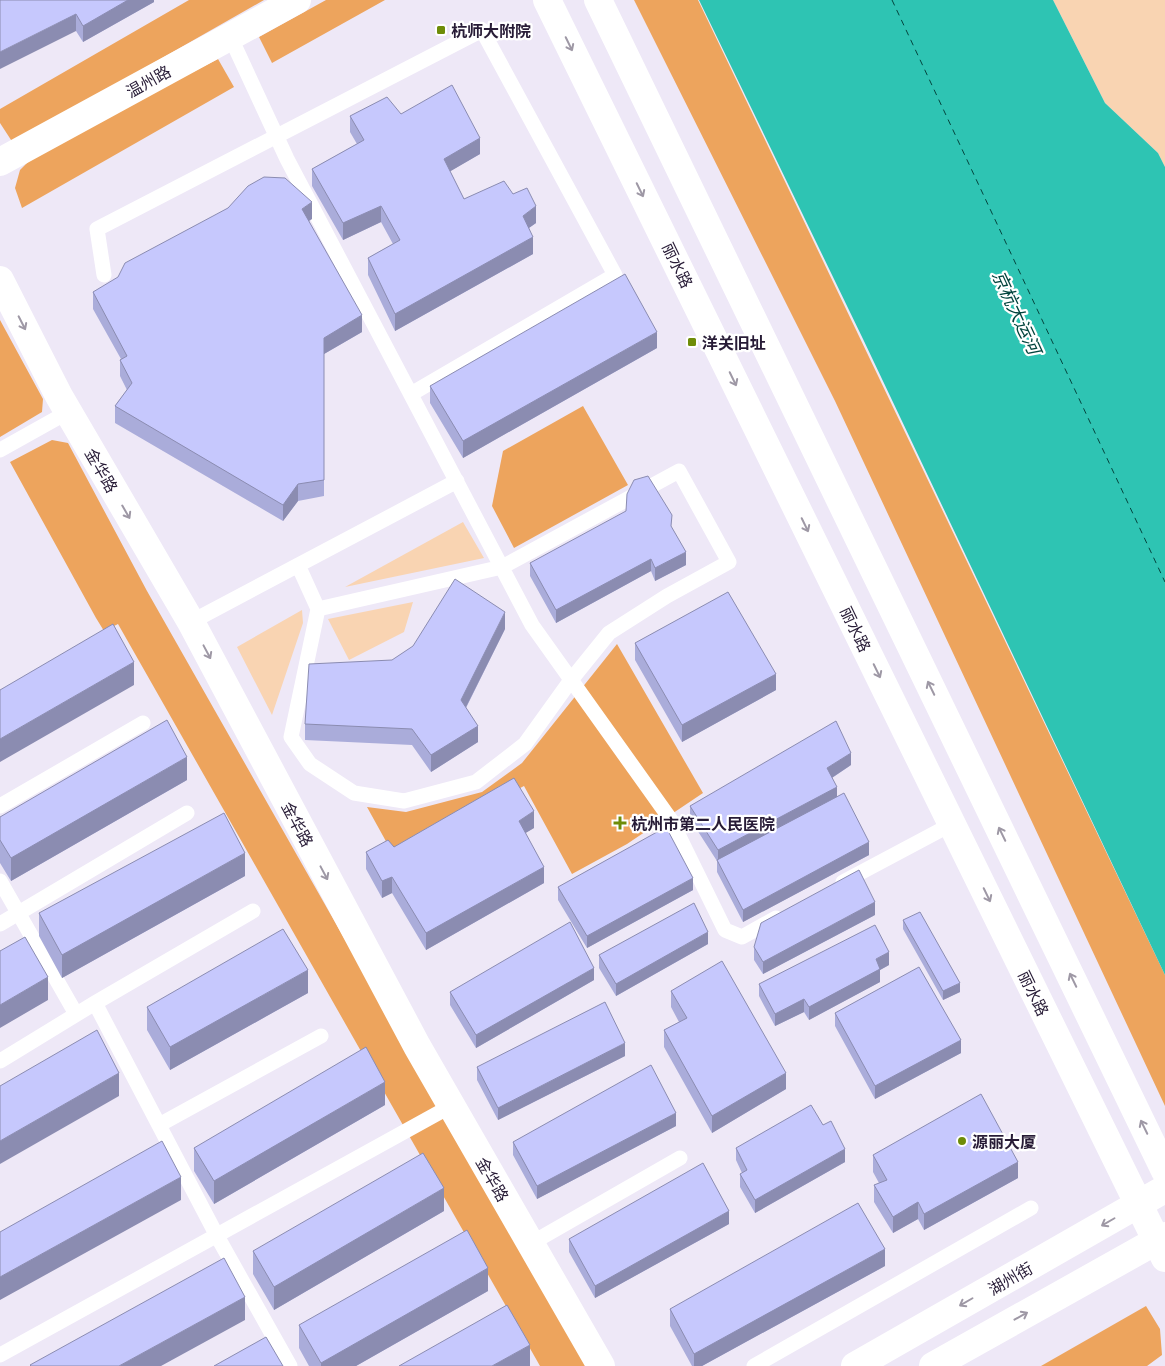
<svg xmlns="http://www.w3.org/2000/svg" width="1165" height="1366" font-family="Barlow,'Noto Sans SC',sans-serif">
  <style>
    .green { fill: #f9d4b2 }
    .forest { fill: #eda45d }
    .water { fill: #2ec4b3 }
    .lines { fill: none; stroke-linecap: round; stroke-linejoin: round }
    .ferry { stroke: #03453e; stroke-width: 1; stroke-dasharray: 6 5; stroke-linecap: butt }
    .service { stroke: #fff; stroke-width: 15 }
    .minor { stroke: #fff; stroke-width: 28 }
    .secondary { stroke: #fff; stroke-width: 28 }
    .wall { fill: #aaacda }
    .shaded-wall { fill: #8b8cb1 }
    .building { fill: #c6c8fd; stroke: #8b8cb1 }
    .oneway { stroke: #9e98a5 }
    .poi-dot { fill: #6e8c08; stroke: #fff; stroke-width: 2 }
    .labels { text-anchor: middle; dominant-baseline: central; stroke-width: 4.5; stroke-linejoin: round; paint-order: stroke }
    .poi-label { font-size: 16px; font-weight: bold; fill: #271b36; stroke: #fff; text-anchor: start }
    .street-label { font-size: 16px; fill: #271b36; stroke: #fff }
    .water-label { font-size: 18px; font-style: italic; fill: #03453e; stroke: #fff }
  </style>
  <rect width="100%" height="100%" fill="#eee8f7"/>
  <path class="green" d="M1053,0h112v167l-7,-14 -53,-50z
    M463,522l21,36 -139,29z
    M413,602l-9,30 -55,28 -21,-41z
    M302,610l1,13 -31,92 -35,-68z"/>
  <path class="forest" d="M189,0h75l-251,143 -13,-20v-14z
    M326,0h59l-113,63 -13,-26z
    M634,0h64l467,975v131l-330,-705z
    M218,59l16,28 -212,121 -7,-20 5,-18 18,-18z
    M0,320l43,79 -1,13 -42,25z
    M583,406l45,79 -114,63 -22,-42 11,-55z
    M52,440l16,3 79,148 440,775h-47l-422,-742 -14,7 -8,-13 -86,-156z
    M617,644l86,149 -76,51 -55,30 -48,-88 -131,68 -26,-47 39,5 76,-20 40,-29z
    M1146,1306l14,23 2,26 -15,11h-106z"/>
  <path class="water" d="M699,0h354l52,103 53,50 7,14v808l-302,-636z"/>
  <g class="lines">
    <path class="ferry" d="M892,0l273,582"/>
    <path class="service" d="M230,36l57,123 245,466 139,195 54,110 17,7 34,-19
      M104,275l-7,-46 385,-199 133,245 -204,119
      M0,450l68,-38
      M298,565l20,44 -27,128 19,27 44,29 50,8 72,-19 49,-38 46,-64 38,-47 58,-37 62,-34 -50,-91 -177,96 -184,42
      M191,622l266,-141
      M0,806l143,-83
      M0,881l76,133
      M843,882l109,-58
      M0,924l187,-111
      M95,1003l122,233 73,130
      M0,1061l95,-58 158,-92
      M159,1125l162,-89
      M530,1244l150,-86
      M0,1355l451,-249
      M754,1366l277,-158"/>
    <path class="minor" d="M0,162l297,-162
      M0,280l59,116 132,226 226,424 184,320"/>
    <path class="secondary" d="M547,0l618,1258
      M598,0l567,1171
      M855,1366l310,-177
      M933,1366l232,-130"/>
  </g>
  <path class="wall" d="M0,0h154v2l-71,40 -7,-11z
    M401,114l79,40 -30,17 14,28 49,-5 23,29 -7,5 4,26 -138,77 -27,-56v-17l25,-14 -12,-22 -38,18 -31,-54v-17l45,-25 -7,-12v-16z
    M312,219l-3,2 53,111 -38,22v142l-26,5 -15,20 -168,-98v-17l12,-16 -7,-14v-16l1,-1 -28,-50v-17z
    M657,348l-194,110 -33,-55v-17z
    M672,528l14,37 -31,16 -4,-10 -95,52 -26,-47v-13z
    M505,629l-39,79 12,34 -47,30 -19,-27 -107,-5v-16z
    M635,643l141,47 -94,52 -47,-82z
    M851,765l-19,13 5,19 32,58 -126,67 -26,-50v-11l-27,-42v-13z
    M187,780l-176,101 -11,-18v-46z
    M534,828l-9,5 19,50 -118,67 -34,-57 -10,5 -16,-29v-17l28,-5z
    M245,876l-183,102 -23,-42v-23z
    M558,887l135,3 -106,58 -29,-48z
    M875,915l-112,59 -9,-14v-13z
    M903,920l57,72 -17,8 -40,-71z
    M708,944l-92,52 -17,-28v-13z
    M889,965l-9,5v12l-71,38 -5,-8 -29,14 -16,-30v-12z
    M594,980l-118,68 -26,-43v-13z
    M671,991l115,98 -74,44 -48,-86v-17l15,-8 -8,-15z
    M308,993l-138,77 -23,-40v-23z
    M835,1013l126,40 -86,46 -40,-73z
    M625,1056l-127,64 -21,-40v-13z
    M385,1105l-171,99 -20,-33v-23z
    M676,1126l-139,73 -24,-44v-13z
    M736,1148l109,14 -90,51 -15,-26v-13l2,-1 -6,-13z
    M873,1155l145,23 -94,52 -6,-11 -25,14 -19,-31v-17l5,-2 -6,-11z
    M444,1211l-170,99 -21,-36v-23z
    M729,1224l-134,74 -26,-46v-13z
    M885,1266l-183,100h-10l-22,-40v-17z
    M488,1291l-132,75h-47l-10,-18v-23z"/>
  <path class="shaded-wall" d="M128,0h26v2l-71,40v-16z
    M76,14v17l-76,38v-17z
    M480,138v16l-36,21v-16z
    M312,202v17l-10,6v-16z
    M381,206v16l-38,18v-17z
    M536,206v17l-13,9v-16z
    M533,237v17l-138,77v-17z
    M362,315v17l-38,22v142v-158z
    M657,332v16l-194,110v-17z
    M298,484v17l-15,20v-16z
    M686,552v13l-31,16v-13z
    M651,559v12l-95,52v-13z
    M505,612v17l-44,88v-17z
    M134,662v23l-134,77v-23z
    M776,674v16l-94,52v-17z
    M478,726v16l-47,30v-17z
    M851,753v12l-24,16v-13z
    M187,757v23l-176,101v-23z
    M837,787v13l-119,63v-13z
    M534,811v17l-15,9v-16z
    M869,842v13l-126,67v-12z
    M245,853v23l-183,102v-23z
    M544,867v16l-118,67v-17z
    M392,877v16l-10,5v-17z
    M693,878v12l-106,58v-12z
    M875,902v13l-112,59v-12z
    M708,932v12l-92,52v-12z
    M889,952v13l-9,5v12l-71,38v-13l67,-48z
    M594,968v12l-118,68v-13z
    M308,970v23l-138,77v-23z
    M48,977v23l-48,28v-23z
    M960,983v9l-17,8v-9z
    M804,999v13l-29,14v-12z
    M961,1040v13l-86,46v-13z
    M625,1043v13l-127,64v-12z
    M119,1073v23l-119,68v-23z
    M786,1073v16l-74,44v-17z
    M385,1082v23l-171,99v-23z
    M676,1113v13l-139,73v-13z
    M845,1149v13l-90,51v-13z
    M1018,1162v16l-94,52v-16z
    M181,1177v23l-181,100v-23z
    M444,1188v23l-170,99v-23z
    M918,1202v17l-25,14v-16z
    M729,1211v13l-134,74v-12z
    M885,1249v17l-183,100h-8v-12z
    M488,1268v23l-132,75h-35v-3z
    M245,1297v23l-84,46h-42z
    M530,1345v21h-38z"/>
  <path class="building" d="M0,0h128l-45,26 -7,-12 -76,38z
    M452,85l28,53 -36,21 20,40 40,-18 9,13 14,-6 9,18 -13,10 10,21 -138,77 -27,-56 32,-18 -19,-34 -38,17 -31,-54 52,-29 -14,-24 37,-19 14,17z
    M264,177l21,1 27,24 -10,7 60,106 -38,23v142l-26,4 -15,21 -168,-99 17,-23 -12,-23 7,-4 -34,-64 25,-15 7,-14 103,-55 20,-22z
    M625,274l32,58 -194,109 -33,-55z
    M648,476l24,39 -1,11 15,26 -31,16 -4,-9 -95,51 -26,-47 96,-52 1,-17 7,-14z
    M455,579l50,33 -44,88 17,26 -47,29 -19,-26 -107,-5 4,-60 83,-4 21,-14z
    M728,592l48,82 -94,51 -47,-82z
    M113,624l21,38 -134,77v-49z
    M167,720l20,37 -176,101 -11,-18v-23z
    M836,721l15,32 -24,15 10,19 -119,63 -28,-44z
    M514,778l20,33 -15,10 25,46 -118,66 -34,-56 -10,4 -16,-29 22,-12 6,7z
    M844,793l25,49 -126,68 -26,-50z
    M224,813l21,40 -183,102 -23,-42z
    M666,827l27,51 -106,58 -29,-49z
    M859,870l16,32 -112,60 -9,-15 7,-24z
    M694,903l14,29 -92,52 -17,-29z
    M920,912l40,71 -17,8 -40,-71z
    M570,922l24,46 -118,67 -26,-43z
    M875,925l14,27 -13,7 4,10 -71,38 -5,-8 -29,15 -16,-30z
    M283,929l25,41 -138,77 -23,-40z
    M25,937l23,40 -48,28v-54z
    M722,961l64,112 -74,43 -48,-86 23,-12 -16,-27z
    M919,967l42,73 -86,46 -40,-73z
    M605,1002l20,41 -127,65 -21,-41z
    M97,1030l22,43 -119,68v-55z
    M366,1047l19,35 -171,99 -20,-33z
    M651,1065l25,48 -139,73 -24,-44z
    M981,1094l37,68 -94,52 -6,-12 -25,15 -19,-32 13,-5 -14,-25z
    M811,1105l12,20 8,-4 14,28 -90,51 -15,-26 7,-4 -11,-22z
    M162,1141l19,36 -181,100v-45z
    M423,1153l21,35 -170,99 -21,-36z
    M703,1163l26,48 -134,75 -26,-47z
    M858,1203l27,46 -191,105 -24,-45z
    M467,1230l21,38 -167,95 -22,-38z
    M224,1258l21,39 -126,69h-88l-1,-1z
    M507,1305l23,40 -38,21h-93z
    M266,1337l17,29h-69z"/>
  <defs><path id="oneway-shaft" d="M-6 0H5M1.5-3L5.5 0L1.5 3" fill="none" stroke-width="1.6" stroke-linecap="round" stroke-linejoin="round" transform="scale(1.25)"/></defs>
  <g class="oneway">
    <use href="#oneway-shaft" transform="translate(569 44) rotate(64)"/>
    <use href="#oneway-shaft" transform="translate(640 190) rotate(64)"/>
    <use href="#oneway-shaft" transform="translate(22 323) rotate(63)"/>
    <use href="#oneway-shaft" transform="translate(733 379) rotate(64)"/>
    <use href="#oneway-shaft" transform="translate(126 512) rotate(60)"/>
    <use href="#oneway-shaft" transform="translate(805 525) rotate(64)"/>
    <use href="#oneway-shaft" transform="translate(207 652) rotate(62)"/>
    <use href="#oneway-shaft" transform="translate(877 671) rotate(64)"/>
    <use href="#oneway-shaft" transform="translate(931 688) rotate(-116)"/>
    <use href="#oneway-shaft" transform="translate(1002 834) rotate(-116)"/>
    <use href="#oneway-shaft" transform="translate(324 873) rotate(62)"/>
    <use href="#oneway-shaft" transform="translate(987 895) rotate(64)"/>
    <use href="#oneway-shaft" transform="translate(1073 980) rotate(-116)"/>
    <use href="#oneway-shaft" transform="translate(1144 1127) rotate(-116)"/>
    <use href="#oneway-shaft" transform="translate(1108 1222) rotate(150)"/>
    <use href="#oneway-shaft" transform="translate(966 1302) rotate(150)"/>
    <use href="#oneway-shaft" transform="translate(1021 1316) rotate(-29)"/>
  </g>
  <g class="poi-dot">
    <rect x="436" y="25" width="10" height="10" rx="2.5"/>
    <rect x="687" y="337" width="10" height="10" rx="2.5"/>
    <path d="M617.5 815.5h5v5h5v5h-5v5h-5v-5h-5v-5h5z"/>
    <circle cx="962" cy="1141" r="5"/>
  </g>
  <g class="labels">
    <g class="poi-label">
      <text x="451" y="30">杭师大附院</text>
      <text x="702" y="342">洋关旧址</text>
      <text x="631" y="823">杭州市第二人民医院</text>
      <text x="972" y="1141">源丽大厦</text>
    </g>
    <g class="street-label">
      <text transform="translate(148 81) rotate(-29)">温州路</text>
      <text transform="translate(678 265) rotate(64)">丽水路</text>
      <text transform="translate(102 470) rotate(60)">金华路</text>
      <text transform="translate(856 629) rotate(64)">丽水路</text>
      <text transform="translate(298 824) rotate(62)">金华路</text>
      <text transform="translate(1034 993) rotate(64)">丽水路</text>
      <text transform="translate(493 1179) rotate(60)">金华路</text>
      <text transform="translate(1010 1278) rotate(-30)">湖州街</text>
    </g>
    <g class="water-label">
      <text transform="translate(1017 312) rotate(65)">京杭大运河</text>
    </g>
  </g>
</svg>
